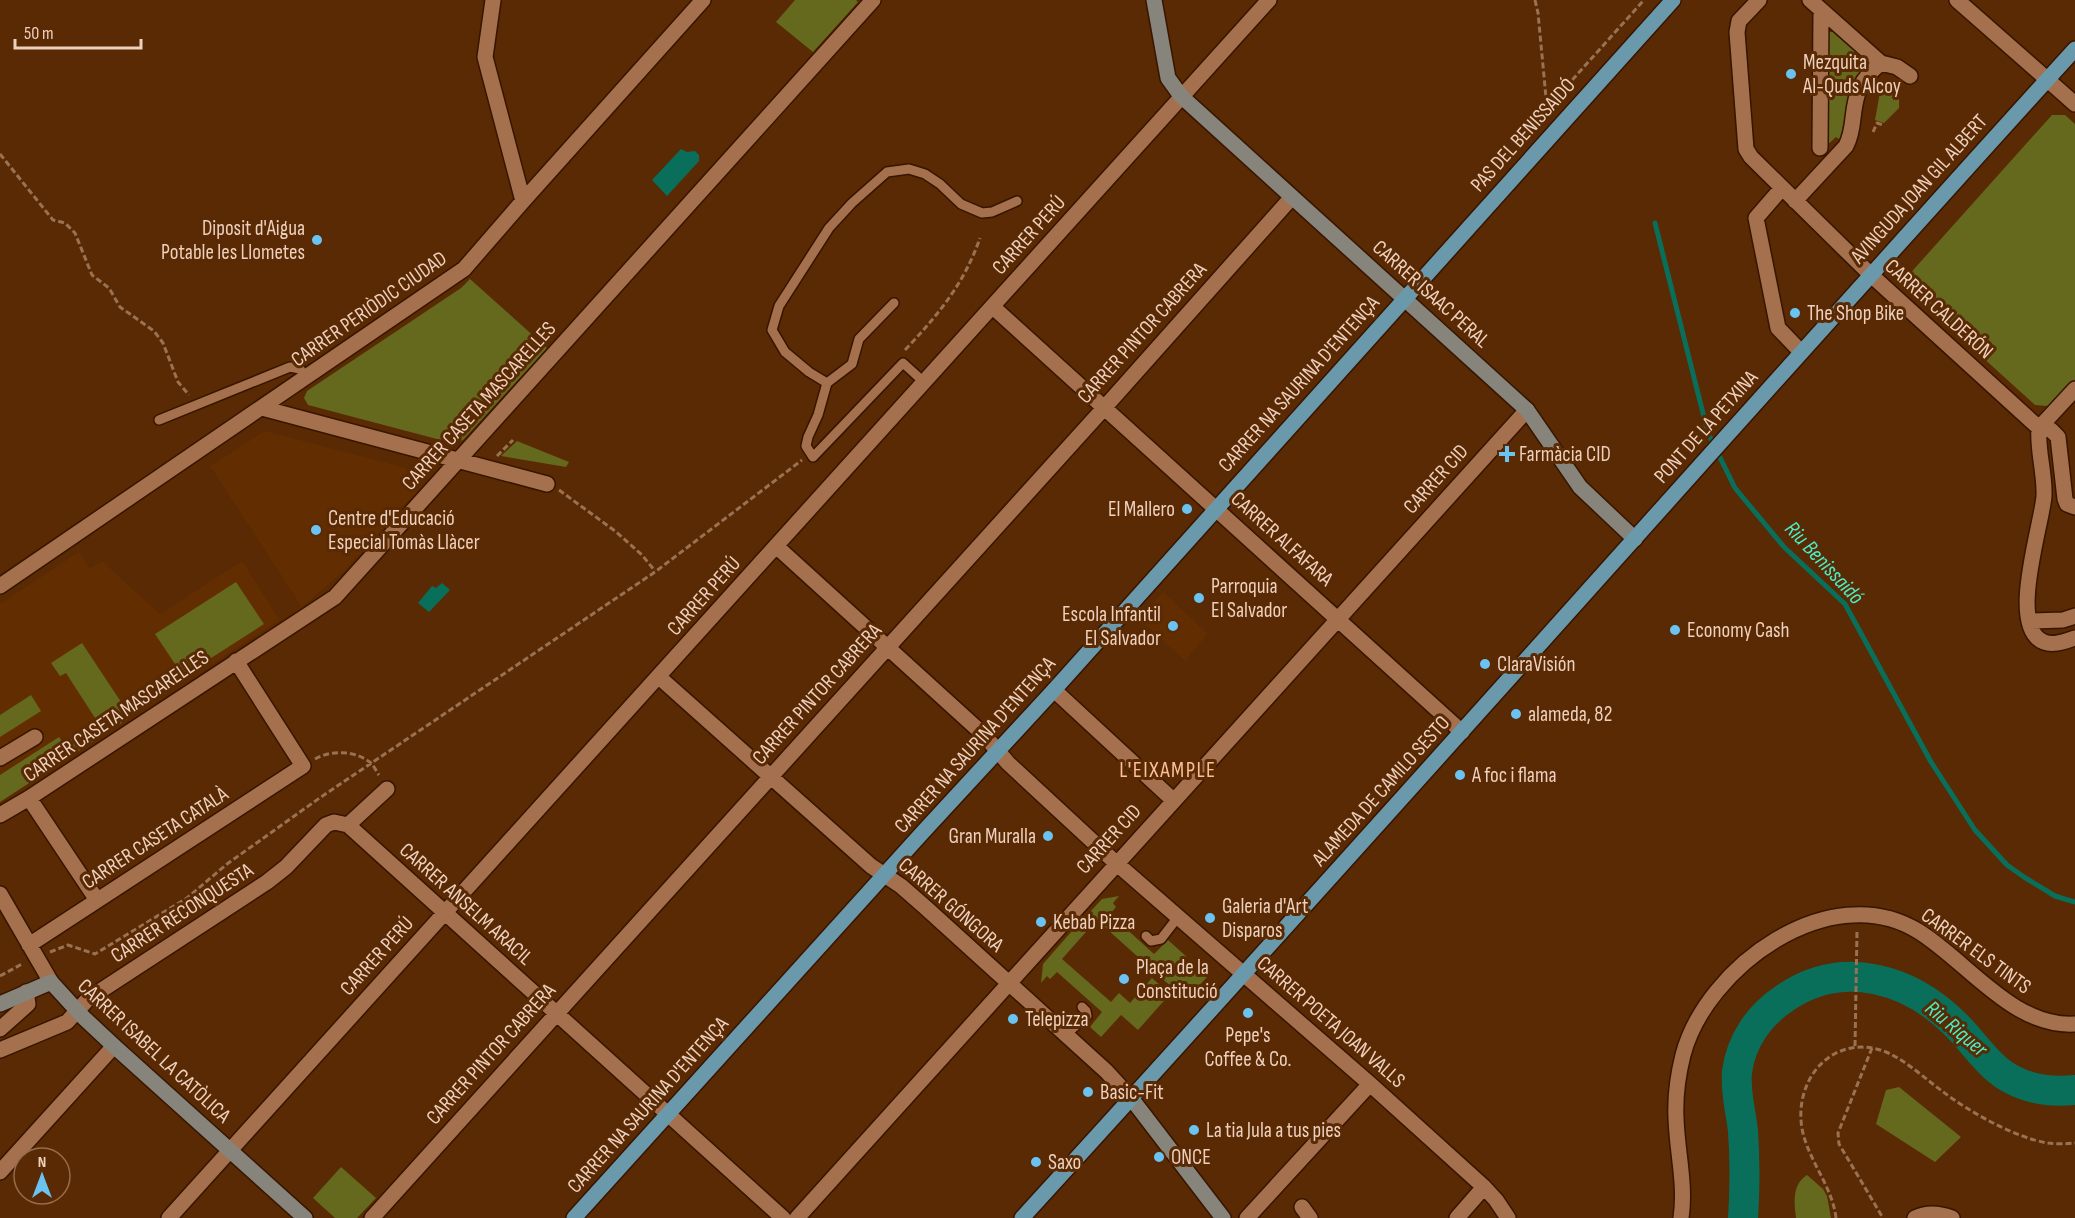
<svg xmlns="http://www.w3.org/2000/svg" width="2075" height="1218" font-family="'Sofia Sans Condensed',sans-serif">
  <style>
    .built { fill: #622d00 }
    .green { fill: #64691d }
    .water { fill: #096f5a }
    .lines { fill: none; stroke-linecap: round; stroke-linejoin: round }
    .stream { stroke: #096f5a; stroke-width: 5 }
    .river { stroke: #096f5a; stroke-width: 30 }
    .lane-casing { stroke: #371500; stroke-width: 12 }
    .street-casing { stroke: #371500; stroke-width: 18 }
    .secondary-casing { stroke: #371500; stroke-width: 18 }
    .primary-casing { stroke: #371500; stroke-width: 18 }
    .path { stroke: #997254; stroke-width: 3; stroke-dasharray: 6 3; stroke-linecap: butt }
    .lane { stroke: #a5704d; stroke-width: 9 }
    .street { stroke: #a5704d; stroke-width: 15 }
    .secondary { stroke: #87847c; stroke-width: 15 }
    .primary { stroke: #6a99ab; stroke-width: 15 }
    .poi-dot { fill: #6ac3f1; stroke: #592a03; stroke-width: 2 }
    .labels { text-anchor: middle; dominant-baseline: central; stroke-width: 6; stroke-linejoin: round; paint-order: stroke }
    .poi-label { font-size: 21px; fill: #eed0be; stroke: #592a03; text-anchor: start }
    .street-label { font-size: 21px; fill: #eed0be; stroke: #592a03 }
    .water-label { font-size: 22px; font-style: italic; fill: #49ecc5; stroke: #592a03 }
    .neighbourhood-label { font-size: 22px; letter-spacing: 1.5px; fill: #fbc09b; stroke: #592a03 }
  </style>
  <rect width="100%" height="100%" fill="#592a03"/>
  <path class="built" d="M265,431l141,37 13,21 -76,83 -41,35 -92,-141z
    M79,552l11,16 12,-7 58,53 82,-53 38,59 -280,182v-198z
    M1163,592l45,42 -23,27 -46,-42z"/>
  <path class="green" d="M795,0h61l2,2 -45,50 -37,-30z
    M1829,32h7l29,26 3,9 -14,16 -13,55 -2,1 -3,-2 -11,10 2,-114z
    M1889,88l10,7v13l-15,15 -9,-3 5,-28z
    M2052,115h13l10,9v256l-27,26 -13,-1 -128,-116 -1,-11z
    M470,279l77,69 -84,92 -11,3 -144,-38 -4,-7 3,-7 154,-103z
    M517,441l52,21 -3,5 -65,-11z
    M236,582l28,42 -81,52 -28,-42z
    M82,643l49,74 -131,85v-27l59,-38 5,7 33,-23 -31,-48 -6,3 -9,-13z
    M31,695l10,16 -41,26v-22z
    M1119,896l-6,7 3,4 -6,7 44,40 14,-14 19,17 -8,10 12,10 8,-8 8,8 -21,23 -97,-87 13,-14z
    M1085,916l9,7 -32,36 49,43 8,-9 11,10 22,-25 18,16 -32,36 -17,-15 -20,22 -11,-10 12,-15 -45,-40 -7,7 -3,-3 -6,7 2,-19z
    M1899,1087l62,50 -26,25 -59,-38 10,-34z
    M341,1167l35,31 -19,20h-22l-22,-20z
    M1807,1175l16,14 4,7 4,22h-35c-2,-15 -4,-34 11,-43z"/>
  <path class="water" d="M681,149l6,3 8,-1 4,4v6l-32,35 -15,-16z
    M442,583l8,7 -21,22 -11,-9 14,-17 4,2z"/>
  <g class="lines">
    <path class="stream" d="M1655,223l53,210 27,55 49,59 61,57 86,158 44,68 32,35 17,12 31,19 20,6"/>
    <path class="river" d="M1743,1218c2,-29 2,-58 0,-87 -2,-19 -8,-39 -6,-59 4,-31 22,-57 48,-74 58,-40 126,-19 172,28 18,18 33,43 56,54 19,10 41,12 62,10"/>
    <defs>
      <path id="lane" d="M894,303l-35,36 -7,25 -25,19 -9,32 -10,22 -2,9 7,11 90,-94 22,20
        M827,383l-18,-11 -24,-20 -13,-22 7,-24 50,-78 23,-25 35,-31 22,-3 16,5 15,10 21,20 21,9 10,-1 25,-11
        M159,420l131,-53 10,2 6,9
        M1146,936l5,5 10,-2 17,-22
        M1065,1035l22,-19 -1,-5 -4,-4"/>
      <path id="street" d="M493,0l-8,57 38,144
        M1759,0l-20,21 -2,11 9,117 5,8 119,117 169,154
        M1810,0l71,63 16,4 13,9
        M1957,0l118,104
        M1820,148l1,-137
        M1782,188l-26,30 22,110 23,24
        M1795,201l51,-55c5,-10 6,-18 7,-28 3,-27 7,-38 28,-55
        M993,307l469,425
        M262,408l285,76
        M2039,428c-2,22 6,45 5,68 -2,29 -37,132 0,146 10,4 21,-1 31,-4
        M2039,428l12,2 7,7 7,62 2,5 8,3
        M2039,428l36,-39
        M776,546l208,189 24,28 108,100 254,221 114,103 12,13 12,18
        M0,586l464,-317 59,-68 180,-201
        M2029,621l34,-1 12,-4
        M659,677l212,189 30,20 24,21 181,164 25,27
        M1054,690l119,110
        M0,758l35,-21
        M387,789l-39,36 435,393
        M29,798l68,102
        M0,815l29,-17 306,-201 538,-597
        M0,894l51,88
        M29,945l274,-179 -67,-105
        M0,1029l28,-25 -2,-12
        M0,1050l67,-28 21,-23 179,-117 19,-15 40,-42 8,-3 14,3
        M0,1172l114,-126
        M1302,1207l8,11
        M169,1218l1100,-1218
        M372,1218l733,-811 187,-210
        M797,1218l730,-808
        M1247,1218l123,-134
        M1457,1218l27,-31
        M1681,1218c5,-34 -4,-66 -5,-100 -1,-20 2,-43 7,-63 23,-88 147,-178 235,-124 49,30 95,97 157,93
        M1915,1218c12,-6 24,-5 37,0"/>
      <path id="secondary" d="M1154,0l14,78 13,18 346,314 53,77 55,52
        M0,1004l51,-22 32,35 31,29 191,172
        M1131,1098l92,120"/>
      <path id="primary" d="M574,1218l349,-386 131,-142 619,-690
        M1022,1218c354,-387 701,-781 1053,-1169"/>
    </defs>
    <use href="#lane" class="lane-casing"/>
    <use href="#street" class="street-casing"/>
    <use href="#secondary" class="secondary-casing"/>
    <use href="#primary" class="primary-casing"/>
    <path class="path" d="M1535,0l3,13 9,95
      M1549,115l-2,-7 97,-108
      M1873,132l4,-9 6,2
      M0,154l53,66 12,3 10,10 17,42 17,13 11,19 34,24 9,12 15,39 11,13
      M905,350c33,-35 59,-66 75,-112
      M497,456l16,-16
      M559,490l56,41 27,24 13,16
      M315,759c16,-9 40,-9 56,4 3,3 5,8 8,12
      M50,952l18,-7 27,9 92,-56 40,-34 94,-67 334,-225 147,-112
      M0,976l22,-12
      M1855,1046l2,-115
      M1872,1048l-34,85 1,11 44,74
      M1836,1218c-4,-35 -33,-63 -35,-98 -3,-48 37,-87 85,-68 21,9 38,26 56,39 26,20 73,47 106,52 8,1 18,1 27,0"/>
    <use href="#lane" class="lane"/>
    <use href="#street" class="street"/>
    <use href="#secondary" class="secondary"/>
    <use href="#primary" class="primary"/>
  </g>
  <g class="poi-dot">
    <circle cx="1791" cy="74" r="6"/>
    <circle cx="317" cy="240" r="6"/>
    <circle cx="1795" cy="313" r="6"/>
    <path d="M1504 445h6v6h6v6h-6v6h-6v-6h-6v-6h6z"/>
    <circle cx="1187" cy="509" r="6"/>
    <circle cx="316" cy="530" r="6"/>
    <circle cx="1199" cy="598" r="6"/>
    <circle cx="1173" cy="626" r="6"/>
    <circle cx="1675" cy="630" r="6"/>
    <circle cx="1485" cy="664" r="6"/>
    <circle cx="1516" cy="714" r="6"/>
    <circle cx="1460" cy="775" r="6"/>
    <circle cx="1048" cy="836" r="6"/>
    <circle cx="1210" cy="918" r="6"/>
    <circle cx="1041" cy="922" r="6"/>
    <circle cx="1124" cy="979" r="6"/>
    <circle cx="1248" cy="1013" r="6"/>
    <circle cx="1013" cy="1019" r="6"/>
    <circle cx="1088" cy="1092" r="6"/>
    <circle cx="1194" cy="1130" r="6"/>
    <circle cx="1159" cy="1157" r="6"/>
    <circle cx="1036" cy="1162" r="6"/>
  </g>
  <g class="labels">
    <g class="poi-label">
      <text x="1803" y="62">Mezquita<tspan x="1803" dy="24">Al-Quds Alcoy</tspan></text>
      <text x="305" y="228" text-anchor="end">Diposit d'Aigua<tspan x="305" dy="24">Potable les Llometes</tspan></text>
      <text x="1807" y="313">The Shop Bike</text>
      <text x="1519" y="454">Farmàcia CID</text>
      <text x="1175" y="509" text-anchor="end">El Mallero</text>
      <text x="328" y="518">Centre d'Educació<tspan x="328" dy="24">Especial Tomàs Llàcer</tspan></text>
      <text x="1211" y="586">Parroquia<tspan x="1211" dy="24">El Salvador</tspan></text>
      <text x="1161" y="614" text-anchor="end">Escola Infantil<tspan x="1161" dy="24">El Salvador</tspan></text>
      <text x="1687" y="630">Economy Cash</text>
      <text x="1497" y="664">ClaraVisión</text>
      <text x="1528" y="714">alameda, 82</text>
      <text x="1472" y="775">A foc i flama</text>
      <text x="1036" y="836" text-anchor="end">Gran Muralla</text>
      <text x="1222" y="906">Galeria d'Art<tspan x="1222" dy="24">Disparos</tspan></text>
      <text x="1053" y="922">Kebab Pizza</text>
      <text x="1136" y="967">Plaça de la<tspan x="1136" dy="24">Constitució</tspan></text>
      <text x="1025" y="1019">Telepizza</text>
      <text x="1248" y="1035" text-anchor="middle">Pepe's<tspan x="1248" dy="24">Coffee &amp; Co.</tspan></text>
      <text x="1100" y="1092">Basic-Fit</text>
      <text x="1206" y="1130">La tia Jula a tus pies</text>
      <text x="1171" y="1157">ONCE</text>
      <text x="1048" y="1162">Saxo</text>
    </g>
    <g class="street-label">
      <text transform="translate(1523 135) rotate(-48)">PAS DEL BENISSAIDÓ</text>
      <text transform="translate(1919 189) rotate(-48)">AVINGUDA JOAN GIL ALBERT</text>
      <text transform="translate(1029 235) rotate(-48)">CARRER PERÚ</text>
      <text transform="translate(1431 294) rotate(42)">CARRER ISAAC PERAL</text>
      <text transform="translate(369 309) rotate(-35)">CARRER PERIÒDIC CIUDAD</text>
      <text transform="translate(1939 309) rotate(42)">CARRER CALDERÓN</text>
      <text transform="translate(1142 333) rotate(-48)">CARRER PINTOR CABRERA</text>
      <text transform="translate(1299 384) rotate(-48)">CARRER NA SAURINA D'ENTENÇA</text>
      <text transform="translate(479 406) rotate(-48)">CARRER CASETA MASCARELLES</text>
      <text transform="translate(1706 427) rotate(-48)">PONT DE LA PETXINA</text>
      <text transform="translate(1436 479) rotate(-48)">CARRER CID</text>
      <text transform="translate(1282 539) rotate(42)">CARRER ALFAFARA</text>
      <text transform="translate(704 596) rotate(-48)">CARRER PERÚ</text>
      <text transform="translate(817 694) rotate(-48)">CARRER PINTOR CABRERA</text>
      <text transform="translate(116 716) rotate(-34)">CARRER CASETA MASCARELLES</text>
      <text transform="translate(975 745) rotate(-48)">CARRER NA SAURINA D'ENTENÇA</text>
      <text transform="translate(1381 791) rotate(-48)">ALAMEDA DE CAMILO SESTO</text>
      <text transform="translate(155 838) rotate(-33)">CARRER CASETA CATALÀ</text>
      <text transform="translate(1109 839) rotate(-48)">CARRER CID</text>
      <text transform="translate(466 904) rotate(42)">CARRER ANSELM ARACIL</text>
      <text transform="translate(951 905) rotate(41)">CARRER GÓNGORA</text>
      <text transform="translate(182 913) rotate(-33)">CARRER RECONQUESTA</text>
      <text transform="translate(1976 951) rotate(36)">CARRER ELS TINTS</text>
      <text transform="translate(377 956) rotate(-48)">CARRER PERÚ</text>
      <text transform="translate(1331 1022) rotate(41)">CARRER POETA JOAN VALLS</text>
      <text transform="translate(154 1051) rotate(43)">CARRER ISABEL LA CATÒLICA</text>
      <text transform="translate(491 1054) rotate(-48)">CARRER PINTOR CABRERA</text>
      <text transform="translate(648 1105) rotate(-48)">CARRER NA SAURINA D'ENTENÇA</text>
    </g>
    <g class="water-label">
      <text transform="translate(1824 563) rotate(47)">Riu Benissaidó</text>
      <text transform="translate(1956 1029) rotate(40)">Riu Riquer</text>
    </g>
    <g class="neighbourhood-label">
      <text x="1168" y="770">L'EIXAMPLE</text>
    </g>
  </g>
  <g transform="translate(42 1176)"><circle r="28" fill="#592a03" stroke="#956c4e" stroke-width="1.5"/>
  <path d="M0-4.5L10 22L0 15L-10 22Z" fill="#6ac3f1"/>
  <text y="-9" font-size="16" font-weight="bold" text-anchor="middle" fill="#eed0be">N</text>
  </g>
  <path d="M15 39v9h126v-9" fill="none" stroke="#eed0be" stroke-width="3"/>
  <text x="24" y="39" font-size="18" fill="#eed0be" stroke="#592a03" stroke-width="4.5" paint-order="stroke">50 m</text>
</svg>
